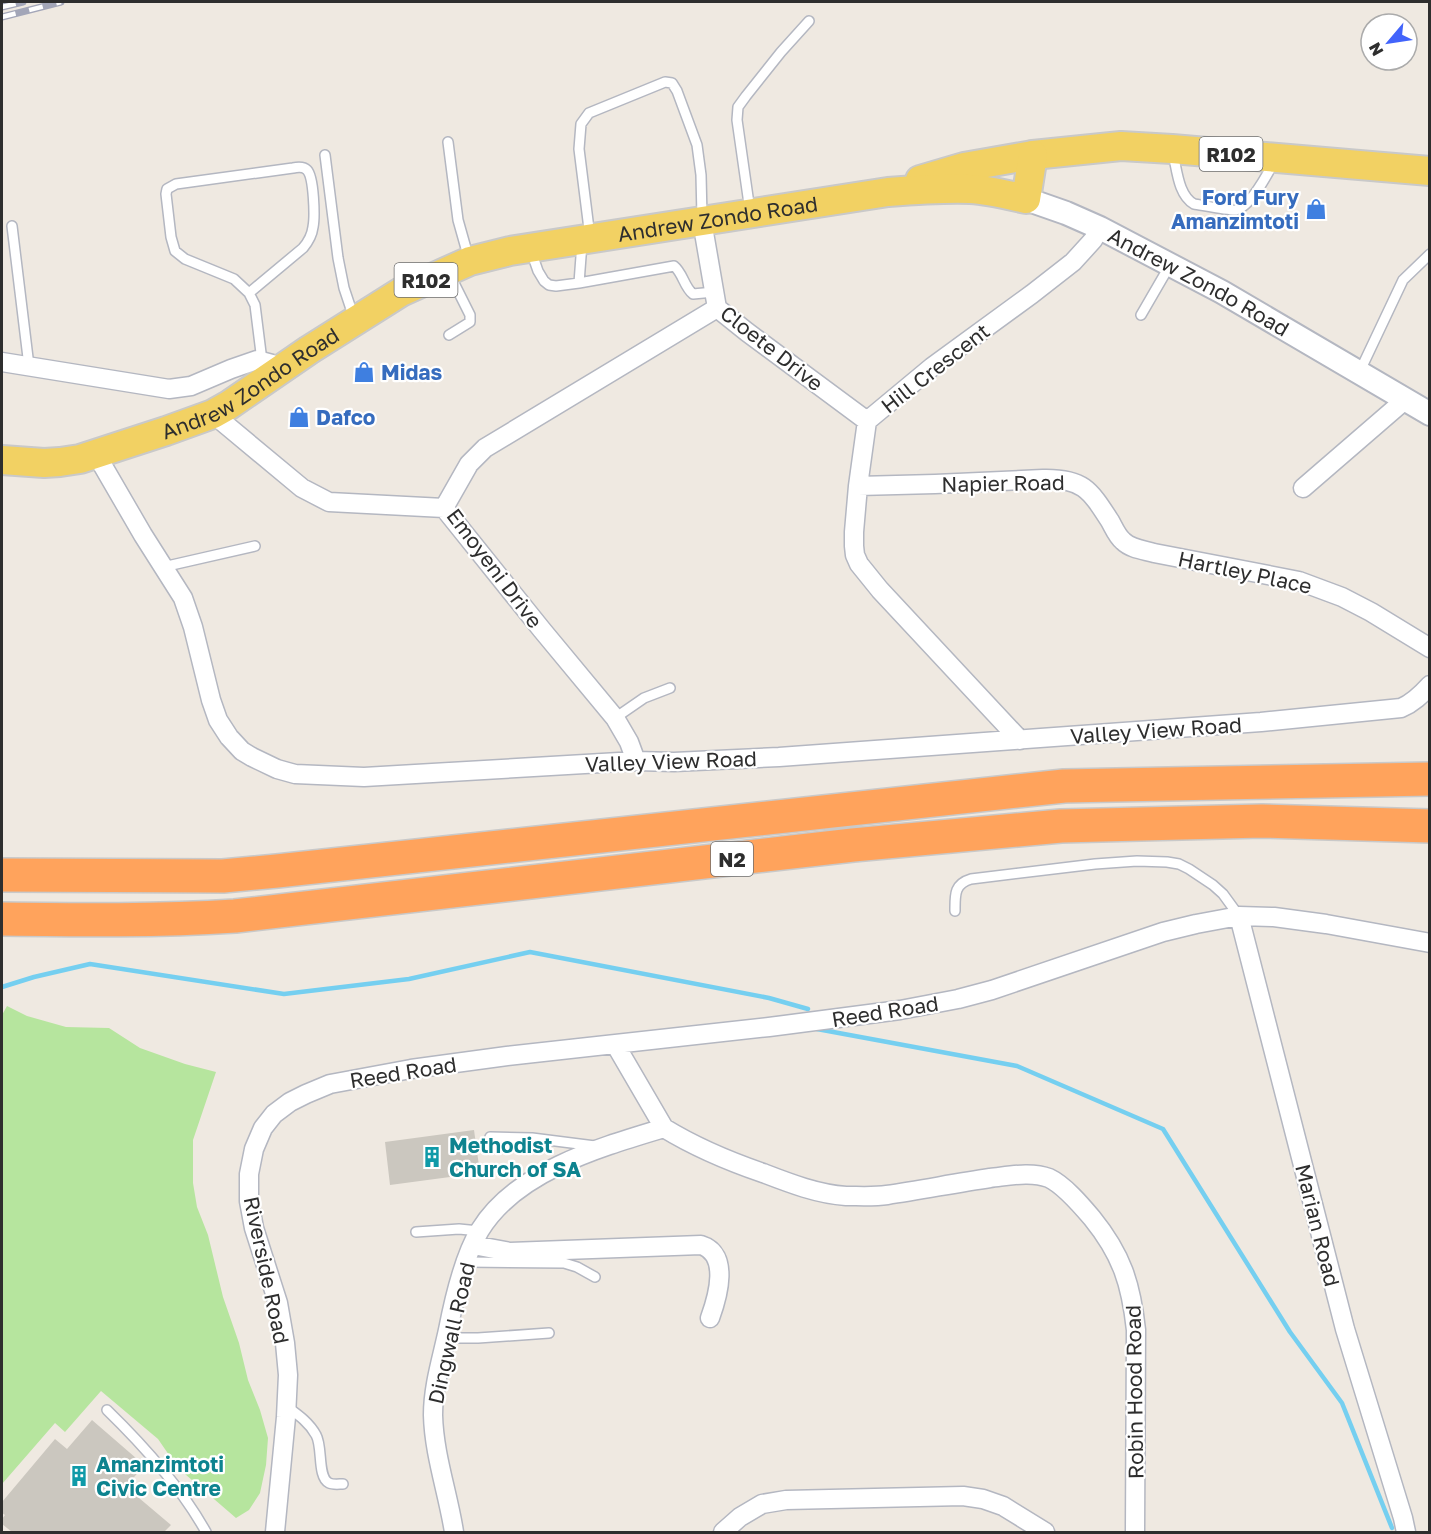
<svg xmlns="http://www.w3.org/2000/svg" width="1431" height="1534" font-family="'Golos Text',sans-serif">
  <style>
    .green { fill: #b6e59e }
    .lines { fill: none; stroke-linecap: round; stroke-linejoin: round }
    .stream { stroke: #75cff0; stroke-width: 4.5 }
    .building { fill: #cbc7bf }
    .service-casing { stroke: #b4b7c1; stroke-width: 12 }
    .minor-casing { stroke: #b4b7c1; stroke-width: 21 }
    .tertiary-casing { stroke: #b4b7c1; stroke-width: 26 }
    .primary-casing { stroke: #c9c9c9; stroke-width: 32 }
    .motorway-casing { stroke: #c9c9c9; stroke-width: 36 }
    .service { stroke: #fff; stroke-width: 9 }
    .minor { stroke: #fff; stroke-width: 18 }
    .tertiary { stroke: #fff; stroke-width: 22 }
    .primary { stroke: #f2d163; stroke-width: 28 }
    .motorway { stroke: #ffa35c; stroke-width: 33 }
    .rail-casing { stroke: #a3a6b8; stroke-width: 7 }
    .rail { stroke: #fff; stroke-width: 4.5; stroke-dasharray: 14; stroke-linecap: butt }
    .labels { text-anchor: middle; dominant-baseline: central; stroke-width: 4.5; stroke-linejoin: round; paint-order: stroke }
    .shield { fill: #fff; stroke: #6d6d6d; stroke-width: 1.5 }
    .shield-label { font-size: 20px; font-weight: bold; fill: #2e2e2e }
    .shop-label { font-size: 21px; font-weight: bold; fill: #366cbe; stroke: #fff; text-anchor: start }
    .street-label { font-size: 21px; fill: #2e2e2e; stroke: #fff }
    .culture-label { font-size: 21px; font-weight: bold; fill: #0d838f; stroke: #fff; text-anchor: start }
  </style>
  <rect width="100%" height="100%" fill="#efe9e1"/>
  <path class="green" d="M7,1006l20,10 39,11 43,1 31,20 45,16 31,8 -23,68v43l4,24 11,28 15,62 16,46 9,37 12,30 8,28 -2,27 -6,28 -11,17 -13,8 -58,-50 -20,-29 -57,-48 -36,41 -10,-9 -53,61v-469z"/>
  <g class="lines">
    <path class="stream" d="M2,987l32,-10 56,-13 194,30 125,-15 121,-27 239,46 39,11
      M817,1029l200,37 146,63 127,203 52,71 50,125"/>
  </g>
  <path class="building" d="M474,1130l6,43 -90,12 -5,-43z
    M92,1420l52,45 -18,22 45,38 -7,7h-152l-10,-8v-5l3,-4 -3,-2v-11l53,-63 12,10z"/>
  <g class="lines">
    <defs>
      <path id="service" d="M448,142l10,78 11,39
        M1173,154c4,15 5,41 21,50 7,1 37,7 42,6 15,-4 31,-35 38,-48
        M325,155l13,103 6,30 10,30
        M750,211l-13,-91 1,-13 8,-11 35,-44 28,-31
        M12,226l17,140
        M590,237l-11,-88 2,-25 8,-11 76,-31 7,1 5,8 20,54 4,30 1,42
        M531,251l7,20 6,10 5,4 7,1 23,-3 95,-17c9,7 10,21 19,28l21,-2
        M449,273l21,42v7l-21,13
        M579,283l3,-40
        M249,293l54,-45c6,-7 9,-13 10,-21 2,-10 1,-50 -6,-57 -3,-3 -9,-3 -14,-2l-117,16 -9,5 -1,5 5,43 4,14 10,8 49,20 15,14 6,12 7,56
        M1141,315l29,-50
        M1359,373l44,-93 27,-26
        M163,567l92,-21
        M615,718l29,-20 26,-10
        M955,911c0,-16 -1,-27 16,-32l124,-15 42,-3 30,1 12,2 10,5 24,16 10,9 16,22
        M490,1137l42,1 63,8
        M416,1232l43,-3 20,2
        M466,1262l98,1 13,4 18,10
        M446,1338h32l71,-5
        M286,1406c11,8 23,16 30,29 7,12 1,42 13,48 4,2 10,1 14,1
        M107,1410c37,36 74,77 99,122"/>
      <path id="minor" d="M702,221l15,87 30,24 120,89
        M2,362l167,27 22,-3 40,-17 26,-9 15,4 9,4
        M213,414l89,74 27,14 115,6
        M96,454l47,81 40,63 10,29 18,73 7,20 11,17 13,14 10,6 25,12 18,5 69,3 272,-16 38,1 105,-5 482,-35 140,-14c12,-5 20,-13 29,-23
        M858,486l77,-2 108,-5c40,-1 47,11 67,42 4,7 7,15 13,20 8,8 21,9 31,12l145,28 43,16 29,15 59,36
        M1303,488l103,-89
        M444,508l25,-44 16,-16 232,-140
        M444,508l98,122 73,88 14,24 7,19
        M1020,740l-140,-150 -21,-26 -4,-9 -1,-9v-14l4,-46 9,-65 65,-54 100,-73 41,-32 20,-22 7,-12
        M1239,916l106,413 58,189 3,14
        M664,1128c31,19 64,33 99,45 26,10 54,21 83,23 13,0 28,1 41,-1 34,-5 69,-12 103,-17 19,-2 41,-7 59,0 15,7 32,27 43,40 30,37 39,66 44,112l-1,202
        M473,1245l37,7 191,-7c29,9 17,51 9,73
        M275,1532l11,-115 2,-42 -3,-32 -7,-40 -24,-75 -5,-27v-27l5,-25 9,-21 11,-14 16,-12 16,-8 24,-10 81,-15 96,-13 262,-29 131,-17 58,-11 34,-9 171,-58 33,-8 43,-8 35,1 52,7 104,19
        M454,1532c-6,-39 -20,-77 -21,-117 0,-29 9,-57 15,-85 6,-31 16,-74 32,-100 36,-59 121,-83 184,-102l-49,-84
        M723,1532l17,-15 22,-13 24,-4 177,-4 20,3 20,7 42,26"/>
      <g id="tertiary">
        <path id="s1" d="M1026,199l40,14 34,15 122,64 208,122"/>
      </g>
      <g id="primary">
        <path d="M920,180l44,-13 69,-12 88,-9 51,3 258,22"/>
        <path id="s2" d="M2,460l42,3 16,-1 20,-3 86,-28 47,-17 16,-9 80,-55 92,-58 69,-31 40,-10 378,-59c27,-2 55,-4 82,-3 19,1 38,6 56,10l7,-44"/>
      </g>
      <path id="motorway" d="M2,875l221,1 54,-5 787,-85 366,-7
        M2,919c78,1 155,2 233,-3l618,-71 208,-19 201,-5 168,5"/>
    </defs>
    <use href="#service" class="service-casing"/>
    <use href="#minor" class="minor-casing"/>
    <use href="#tertiary" class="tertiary-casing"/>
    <use href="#primary" class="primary-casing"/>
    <use href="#motorway" class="motorway-casing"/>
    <use href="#service" class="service"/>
    <use href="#minor" class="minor"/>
    <use href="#tertiary" class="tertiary"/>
    <use href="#primary" class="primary"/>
    <use href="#motorway" class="motorway"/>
    <defs>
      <path id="rail" d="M2,7l21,-5
        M2,17l59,-15"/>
    </defs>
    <use href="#rail" class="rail-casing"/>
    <use href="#rail" class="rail"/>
  </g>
  <defs>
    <symbol id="shop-bare" viewBox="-9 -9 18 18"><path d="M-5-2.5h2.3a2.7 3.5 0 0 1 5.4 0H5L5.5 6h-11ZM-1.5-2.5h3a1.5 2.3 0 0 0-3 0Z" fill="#3f7fe0" stroke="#fff" stroke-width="2.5" paint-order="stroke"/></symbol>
    <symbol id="building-bare" viewBox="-9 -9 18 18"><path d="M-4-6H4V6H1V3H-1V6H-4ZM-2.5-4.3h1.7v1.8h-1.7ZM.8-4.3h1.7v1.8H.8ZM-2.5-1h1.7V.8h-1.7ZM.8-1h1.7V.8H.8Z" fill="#0f9aa8" stroke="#fff" stroke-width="2.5" paint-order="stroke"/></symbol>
  </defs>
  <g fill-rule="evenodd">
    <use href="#shop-bare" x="1301" y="194" width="30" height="30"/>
    <use href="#shop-bare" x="349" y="357" width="30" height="30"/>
    <use href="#shop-bare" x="284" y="402" width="30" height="30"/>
    <use href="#building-bare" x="417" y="1142" width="30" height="30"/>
    <use href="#building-bare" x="64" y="1461" width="30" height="30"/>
  </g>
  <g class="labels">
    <g class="shield">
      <rect x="1199.5" y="137" width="63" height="34" rx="4.5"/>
      <rect x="394.5" y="263" width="63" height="34" rx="4.5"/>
      <rect x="711" y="842" width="42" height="34" rx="4.5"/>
    </g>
    <g class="shield-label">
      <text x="1231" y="154">R102</text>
      <text x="426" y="280">R102</text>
      <text x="732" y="859">N2</text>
    </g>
    <g class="shop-label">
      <text x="1299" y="197" text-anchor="end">Ford Fury<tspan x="1299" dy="24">Amanzimtoti</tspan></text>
      <text x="381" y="372">Midas</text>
      <text x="316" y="417">Dafco</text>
    </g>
    <g class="street-label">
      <text stroke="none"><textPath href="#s2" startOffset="770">Andrew Zondo Road</textPath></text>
      <text stroke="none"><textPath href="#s1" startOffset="192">Andrew Zondo Road</textPath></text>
      <text transform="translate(772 348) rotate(38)">Cloete Drive</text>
      <text transform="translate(935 368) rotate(-38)">Hill Crescent</text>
      <text stroke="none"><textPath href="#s2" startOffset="266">Andrew Zondo Road</textPath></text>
      <text transform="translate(1003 483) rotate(-1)">Napier Road</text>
      <text transform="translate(495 568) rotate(53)">Emoyeni Drive</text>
      <text transform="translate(1245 572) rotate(12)">Hartley Place</text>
      <text transform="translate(1156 730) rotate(-4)">Valley View Road</text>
      <text transform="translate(671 761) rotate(-2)">Valley View Road</text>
      <text transform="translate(885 1011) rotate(-9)">Reed Road</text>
      <text transform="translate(403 1072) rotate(-9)">Reed Road</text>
      <text transform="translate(1318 1225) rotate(76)">Marian Road</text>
      <text transform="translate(267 1270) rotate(78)">Riverside Road</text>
      <text transform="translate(451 1333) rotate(-77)">Dingwall Road</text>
      <text transform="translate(1134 1392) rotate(-91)">Robin Hood Road</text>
    </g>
    <g class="culture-label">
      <text x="449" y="1145">Methodist<tspan x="449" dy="24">Church of SA</tspan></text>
      <text x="96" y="1464">Amanzimtoti<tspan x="96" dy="24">Civic Centre</tspan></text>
    </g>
  </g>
  <rect width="1431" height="1534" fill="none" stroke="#2e2e2e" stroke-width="6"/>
  <g transform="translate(1389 42) rotate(241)"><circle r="28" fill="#ffffff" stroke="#ababab" stroke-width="1.5"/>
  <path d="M0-4.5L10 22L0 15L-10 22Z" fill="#4264fb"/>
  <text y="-9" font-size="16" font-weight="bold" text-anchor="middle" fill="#2e2e2e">N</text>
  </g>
</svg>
